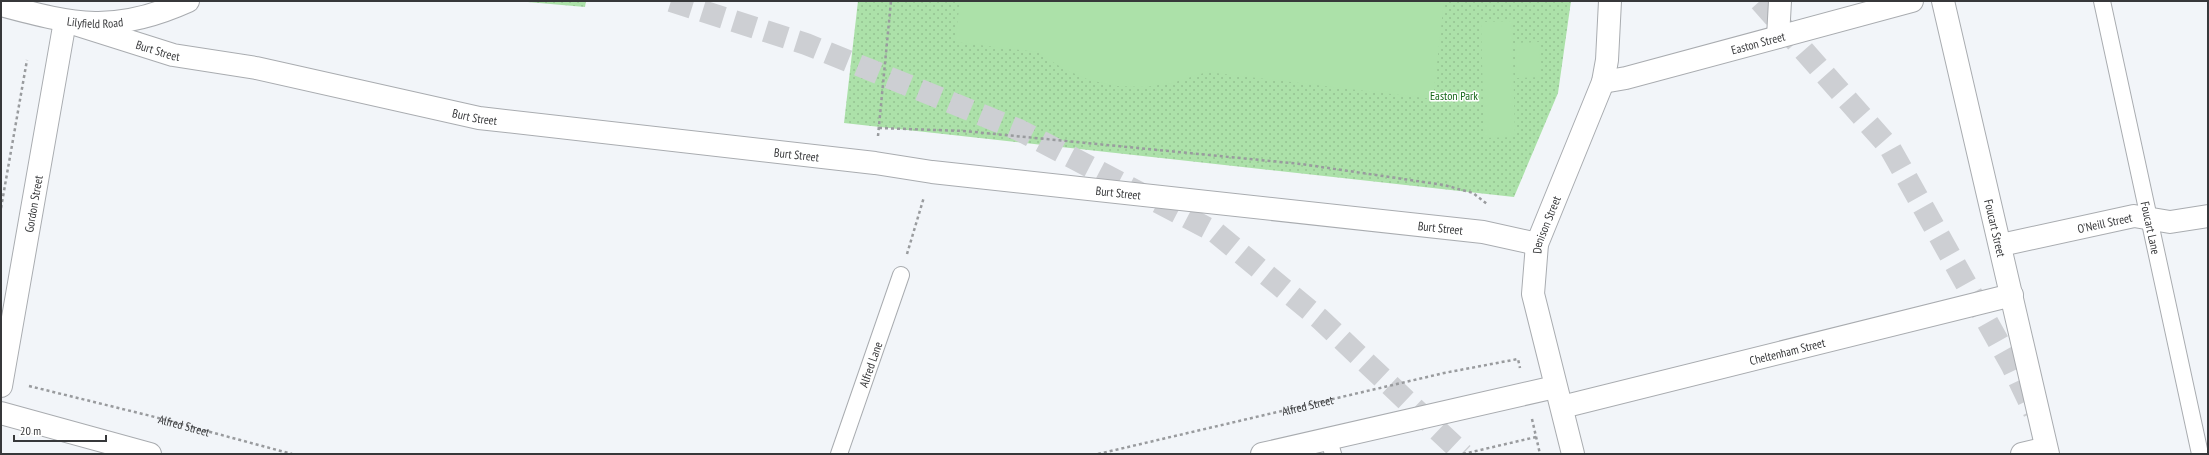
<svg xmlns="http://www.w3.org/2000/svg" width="2209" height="455" font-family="'PT Sans Narrow',sans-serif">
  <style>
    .green { fill: url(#green-dots) }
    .pitch { fill: #ace1a9 }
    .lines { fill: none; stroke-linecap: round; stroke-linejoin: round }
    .highway-tunnel { stroke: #cdcfd3; stroke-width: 22; stroke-dasharray: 22 11; stroke-linecap: butt }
    .lane-casing { stroke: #a9acb0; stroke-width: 18 }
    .street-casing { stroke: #a9acb0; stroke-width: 24 }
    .secondary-casing { stroke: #a9acb0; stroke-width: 24 }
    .path { stroke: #999b9e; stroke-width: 2.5; stroke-dasharray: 3 3; stroke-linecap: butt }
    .lane { stroke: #fff; stroke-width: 16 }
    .street { stroke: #fff; stroke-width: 22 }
    .secondary { stroke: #fff; stroke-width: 22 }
    .labels { text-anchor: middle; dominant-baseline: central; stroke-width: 3; stroke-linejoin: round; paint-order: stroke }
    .street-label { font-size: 12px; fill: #37383a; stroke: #fff }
    .park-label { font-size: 12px; fill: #18681b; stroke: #fff }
  </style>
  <defs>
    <pattern id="green-dots" width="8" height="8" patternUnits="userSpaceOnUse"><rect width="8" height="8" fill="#ace1a9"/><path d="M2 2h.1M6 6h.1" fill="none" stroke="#95c292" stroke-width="1.8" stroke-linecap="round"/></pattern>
  </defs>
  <rect width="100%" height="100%" fill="#f2f5f9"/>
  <path class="green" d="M516,1h70l-1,6z
    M858,1h713l-13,92 -44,104 -670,-74z"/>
  <path class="pitch" d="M960,1h484l-11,98 -226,-27 -35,11 -27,4 -28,-1 -28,-6 -25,-11 -27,-17 -82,-10z
    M1512,21l3,116 -31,1 -3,-116z
    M1539,42l2,35 -24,1 -1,-35z"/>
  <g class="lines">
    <path class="highway-tunnel" d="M671,1l135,43 213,86 196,102 105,87 143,135
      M1760,1l130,147 122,218 22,46"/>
    <defs>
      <g id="lane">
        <path id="s3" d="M2102,1l98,453"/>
        <path d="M1329,440l4,14"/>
        <path id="s4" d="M839,454l62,-179"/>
      </g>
      <g id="street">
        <path id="s5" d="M1943,1l105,453"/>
        <path id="s6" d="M75,24l98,31 83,13 223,50 396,45 57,9 551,60 54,12"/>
        <path d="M1778,37l2,-36"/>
        <path id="s7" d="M1603,82l23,-4 286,-77"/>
        <path id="s8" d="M2001,245l133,-29 36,6 38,-6"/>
        <path id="s9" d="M1562,407l450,-112"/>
        <path d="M1,413l149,41"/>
        <path d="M1262,454l293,-67"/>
        <path id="s10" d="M1573,454l-40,-160 4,-50 66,-162 4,-22 3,-59"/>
        <path d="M2022,454l24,-6"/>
      </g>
      <g id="secondary">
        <path id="s11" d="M1,5c74,20 114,29 187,-4"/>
        <path id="s12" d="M1,386l64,-365"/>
      </g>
    </defs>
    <use href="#lane" class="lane-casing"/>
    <use href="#street" class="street-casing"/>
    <use href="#secondary" class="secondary-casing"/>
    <g class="path">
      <path d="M879,128l85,3 337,33 143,21 29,8 14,11"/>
      <path d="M878,136l13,-135"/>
      <path d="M1,208l26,-148"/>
      <path d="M907,254l17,-57"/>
      <path id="s1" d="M29,386l122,30 141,38"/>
      <path d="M1532,419l8,35"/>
      <path id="s2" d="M1098,454l346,-81 74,-14 2,9"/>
      <path d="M1463,454l73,-17"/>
    </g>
    <use href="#lane" class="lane"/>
    <use href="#street" class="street"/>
    <use href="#secondary" class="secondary"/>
  </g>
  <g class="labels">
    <g class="street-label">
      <text stroke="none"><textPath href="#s11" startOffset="96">Lilyfield Road</textPath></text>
      <text stroke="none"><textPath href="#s7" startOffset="160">Easton Street</textPath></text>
      <text stroke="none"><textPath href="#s6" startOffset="87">Burt Street</textPath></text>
      <text stroke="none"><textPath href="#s6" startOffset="411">Burt Street</textPath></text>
      <text stroke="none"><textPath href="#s6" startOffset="735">Burt Street</textPath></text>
      <text stroke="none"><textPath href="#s6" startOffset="1059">Burt Street</textPath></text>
      <text stroke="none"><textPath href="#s12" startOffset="185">Gordon Street</textPath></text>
      <text stroke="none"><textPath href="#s8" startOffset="106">O'Neill Street</textPath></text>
      <text stroke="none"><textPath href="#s10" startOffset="236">Denison Street</textPath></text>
      <text stroke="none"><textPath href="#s6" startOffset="1383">Burt Street</textPath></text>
      <text stroke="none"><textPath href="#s5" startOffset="233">Foucart Street</textPath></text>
      <text stroke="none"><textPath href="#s3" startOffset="232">Foucart Lane</textPath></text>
      <text stroke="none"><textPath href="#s9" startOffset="232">Cheltenham Street</textPath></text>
      <text stroke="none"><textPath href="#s4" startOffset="95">Alfred Lane</textPath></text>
      <text stroke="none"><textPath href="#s2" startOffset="215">Alfred Street</textPath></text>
      <text stroke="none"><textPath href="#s1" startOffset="160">Alfred Street</textPath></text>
    </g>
    <g class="park-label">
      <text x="1454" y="95">Easton Park</text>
    </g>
  </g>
  <rect width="2209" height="455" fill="none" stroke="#37383a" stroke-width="4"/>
  <path d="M14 435v6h92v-6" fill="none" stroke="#37383a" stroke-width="2"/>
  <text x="20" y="435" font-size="12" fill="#37383a" stroke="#ffffff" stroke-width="3" paint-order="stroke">20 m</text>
</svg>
